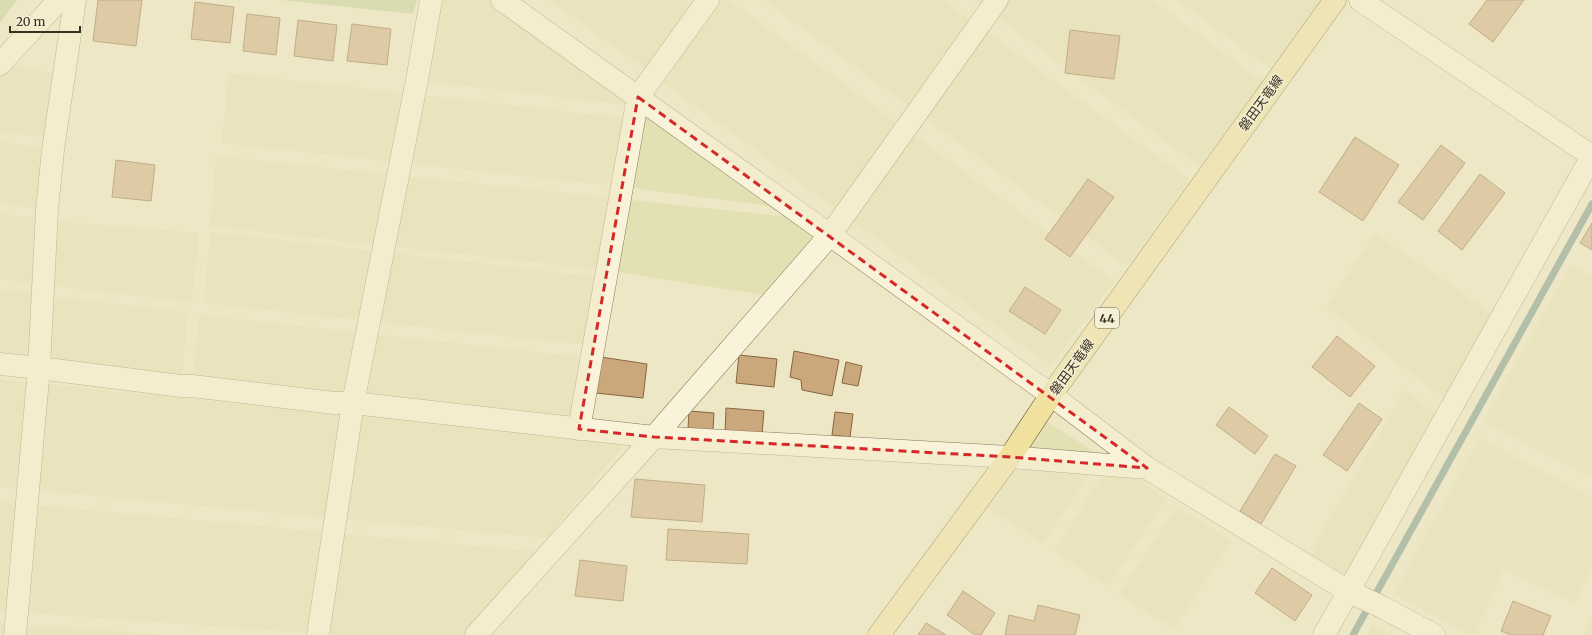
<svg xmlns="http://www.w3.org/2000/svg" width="1592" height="635" font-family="Merriweather,'Noto Sans JP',serif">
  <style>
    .farmland { fill: #e3e1b3 }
    .green { fill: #bfcc99 }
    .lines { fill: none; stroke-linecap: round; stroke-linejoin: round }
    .stream { stroke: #6d8f8b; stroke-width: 7 }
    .building { fill: #cba77c; stroke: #876642 }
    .minor-casing { stroke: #88795b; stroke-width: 23 }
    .major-casing { stroke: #564730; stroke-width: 23 }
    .minor { stroke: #f8f3d9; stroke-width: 22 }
    .major { stroke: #f0e19e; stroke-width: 22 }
    .marked { fill: none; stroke: #d62828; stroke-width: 3; stroke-dasharray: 8 5; stroke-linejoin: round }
    .labels { text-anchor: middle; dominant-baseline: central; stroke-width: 3; stroke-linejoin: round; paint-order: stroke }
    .shield { fill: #f5f0d5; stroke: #716956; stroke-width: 1 }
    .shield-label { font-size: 12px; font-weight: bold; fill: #392f1f }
    .street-label { font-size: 13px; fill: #392f1f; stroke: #f5f0d5 }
  </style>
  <rect width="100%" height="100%" fill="#eee7c5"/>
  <path class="farmland" d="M432,0h66l284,208 -157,-21 -403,-44 6,-70 404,46 4,-13 -219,-26z
    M550,0h179l385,281 -63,85z
    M764,0h179l247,180 -63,86z
    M974,0h178l111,82 -63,85z
    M1177,0h146l-51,70z
    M1,63l63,12 -9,64 -55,-7v-67z
    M0,142l53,8 -6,60 -47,-7z
    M216,156l592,63 16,23 -48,55 -172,-27 -394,-44z
    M0,214l46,5 -6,65 -40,-5z
    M51,221l148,12 -7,69 -147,-17z
    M210,232l396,46 -12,68 -390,-43z
    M1375,233l120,83 -48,85 -121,-94z
    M1571,265l21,12v201l-109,-56z
    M0,289l40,5 -7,64 -33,-3z
    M44,296l144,16 -7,74 -143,-26z
    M199,315l393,43 -11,64 -389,-36z
    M0,379l347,36 285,20 -85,103 -547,-51z
    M1404,390l34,24 -92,165 -37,-24z
    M1046,421l55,35 -58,88 -54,-35z
    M1480,438l112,60v68l-18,37 -70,-33 -30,65h-4l-77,-41z
    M1111,462l55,36 -58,88 -54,-35z
    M0,502l550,51 -85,82h-126l-339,-24z
    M1177,506l54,35 -57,88 -55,-35z
    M1592,616v19h-9z
    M0,623l166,12h-166z
    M1372,625l21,10h-26z"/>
  <path class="green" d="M0,0h17l-17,23z
    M281,0h136l-4,14z"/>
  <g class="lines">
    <path class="stream" d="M1353,635l239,-431"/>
  </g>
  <path class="building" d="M98,0h44l-6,46 -43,-5z
    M1487,0h37l-31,42 -24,-18z
    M195,2l39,5 -4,36 -39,-4z
    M247,14l33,4 -4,37 -33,-4z
    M298,20l39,5 -4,36 -39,-5z
    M352,24l39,5 -4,36 -40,-4z
    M1070,30l50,6 -6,43 -49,-6z
    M1355,137l44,28 -36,56 -44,-29z
    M1441,145l24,18 -42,57 -25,-18z
    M116,160l39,5 -4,36 -39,-4z
    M1480,174l25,19 -43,57 -24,-19z
    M1088,179l26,18 -44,60 -25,-18z
    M1592,223v27l-12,-7z
    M1025,287l36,23 -16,24 -36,-23z
    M1337,336l38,30 -25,31 -38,-30z
    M794,351l45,9 -7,36 -30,-6 -1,-10 -11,-3z
    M739,355l38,4 -3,28 -38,-4z
    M601,357l46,7 -4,34 -47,-5z
    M846,362l16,4 -4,20 -16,-3z
    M1359,403l23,16 -35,52 -24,-16z
    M1229,407l39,29 -13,18 -39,-29z
    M726,408l38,3 -2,24 -37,-2z
    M689,411l25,2 -1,17 -25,-1z
    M835,412l18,2 -3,23 -18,-2z
    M1275,454l21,12 -35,58 -21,-13z
    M635,479l70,6 -3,37 -71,-5z
    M668,529l81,5 -2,30 -81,-4z
    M580,560l47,6 -4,35 -48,-5z
    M1272,568l40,27 -17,26 -40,-28z
    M963,591l32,22 -14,22h-6l-28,-20z
    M1513,601l38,15 -8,19h-32l-10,-4z
    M1038,605l42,10 -5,20h-70l4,-20 25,6z
    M926,623l20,12h-28z"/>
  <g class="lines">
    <defs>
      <path id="minor" d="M502,0l328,235 221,160 96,73 201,123 36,17 50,27
        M1360,0l232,156
        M0,64l59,-64
        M0,364l39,4 142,18h11l142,17h19l301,34 356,20 137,11
        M579,429l59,-332 70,-97
        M15,635l24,-267 8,-158 6,-60 22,-150
        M318,635l35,-232 64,-323 14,-80
        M476,635l178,-198 176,-202 167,-235
        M1324,635l268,-479"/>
      <path id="major" d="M879,635l131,-178 41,-62 284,-395"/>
    </defs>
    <use href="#minor" class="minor-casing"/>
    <use href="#major" class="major-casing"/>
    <use href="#minor" class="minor"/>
    <use href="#major" class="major"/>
  </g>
  <path d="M0 0H1592V635H0ZM638,97l509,371 -137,-11 -356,-20 -75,-8z" fill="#eee7c5" fill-opacity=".55" fill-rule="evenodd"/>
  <path class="marked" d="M638,97l509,371 -137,-11 -356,-20 -75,-8z"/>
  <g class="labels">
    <rect class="shield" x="1095" y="308" width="24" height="20" rx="3"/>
    <g class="shield-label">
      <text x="1107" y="318">44</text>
    </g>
    <g class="street-label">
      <text transform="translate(1261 103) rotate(-54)">磐田天竜線</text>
      <text transform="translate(1072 367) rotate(-54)">磐田天竜線</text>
    </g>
  </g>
  <path d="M10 26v6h70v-6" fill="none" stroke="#392f1f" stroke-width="2"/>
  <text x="16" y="26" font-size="12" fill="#392f1f" stroke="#f5f0d5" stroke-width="3" paint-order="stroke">20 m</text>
</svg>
